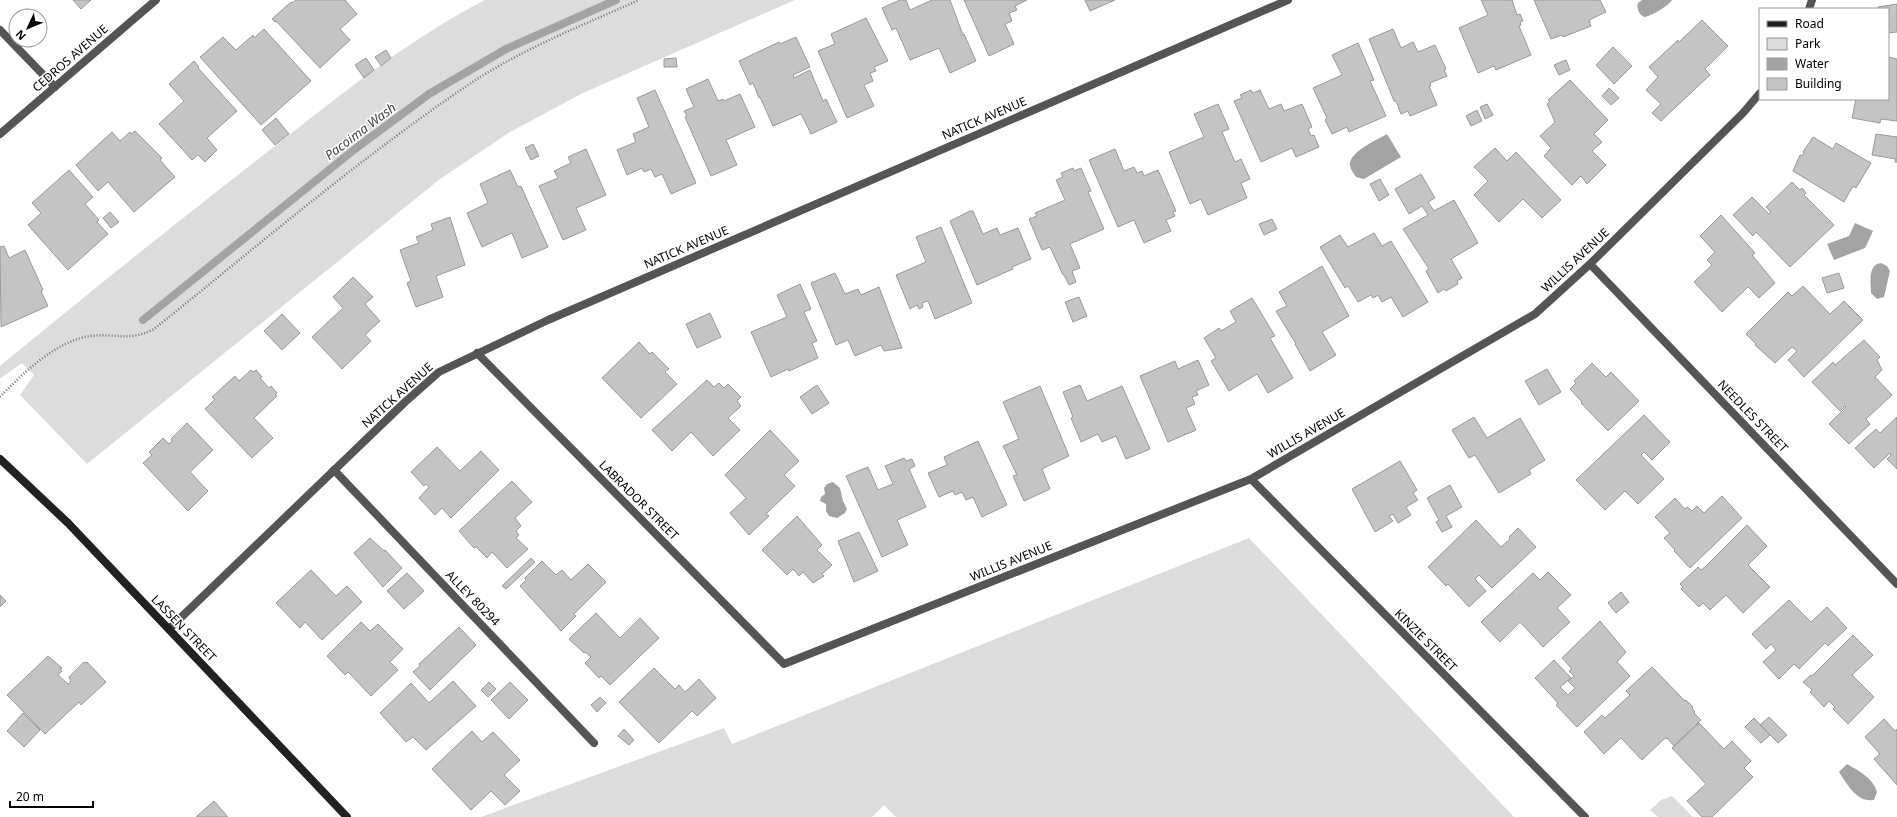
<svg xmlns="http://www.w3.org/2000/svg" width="1897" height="817" font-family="'Noto Sans',sans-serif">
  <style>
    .green { fill: #dcdcdc }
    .water { fill: #a3a3a3 }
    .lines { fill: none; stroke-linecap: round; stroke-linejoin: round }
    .stream { stroke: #a3a3a3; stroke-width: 8 }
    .building { fill: #c4c4c4; stroke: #999 }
    .path { stroke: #777; stroke-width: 2.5; stroke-dasharray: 1 2; stroke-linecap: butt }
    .lane { stroke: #555; stroke-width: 8 }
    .street { stroke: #555; stroke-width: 8 }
    .secondary { stroke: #222; stroke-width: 8 }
    .labels { text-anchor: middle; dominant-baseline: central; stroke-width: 3; stroke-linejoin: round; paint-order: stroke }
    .street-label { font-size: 12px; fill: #000; stroke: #fff }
    .water-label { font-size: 13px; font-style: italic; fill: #444; stroke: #fff }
  </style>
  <rect width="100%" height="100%" fill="#fff"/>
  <path class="green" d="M485,0h310l-212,93 -73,39 -70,47 -353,285 -67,-69 14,-20 -12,-12 -21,15 -1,-1v-11c91,-75 182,-148 275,-220 67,-52 134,-107 210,-146z
    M1249,538l265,279h-618l-12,-12 -12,12h-391l243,-89 8,16z
    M1672,796l21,21h-35l-8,-7 11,-10z"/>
  <path class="water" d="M1642,0h30c-4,6 -19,15 -27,17 -5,-1 -9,-8 -7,-14z
    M1387,134l14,23 -37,22 -8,-2c-2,-3 -5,-7 -6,-11 -2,-14 27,-26 37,-32z
    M1855,223l18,8 -8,17 -31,12 -7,-16 22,-8z
    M1881,263l6,3 3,5 -6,26 -7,2 -6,-6c0,-10 -4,-28 10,-30z
    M833,482l7,6 3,13 4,8 -2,4 -8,5 -8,-2 -3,-5v-7l-6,-3 1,-4 4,-3 -1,-6 3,-4z
    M1847,764c12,7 26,14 30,28l-3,8c-17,3 -27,-16 -35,-28z"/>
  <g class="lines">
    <path class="stream" d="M143,320l212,-171 74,-55 77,-45 110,-49"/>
  </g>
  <path class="building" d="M73,0h18l-10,9z
    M296,0h49l12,14 -17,15 10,11 -30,28 -44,-47 -1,1 -3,-3 19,-17 1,1z
    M900,0h6l4,10 22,-10h18l13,35 1,-1 12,27 -26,12 -11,-25 -29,12 -14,-32 -4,2 -10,-22z
    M964,0h63l-12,6 2,4 -8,3 3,8 -7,3 9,20 -25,12z
    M1085,0h30l-25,11z
    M1481,0h31l5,15 3,-1 3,7 -3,1 1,3 -2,1 12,29 -35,15 -2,-4 -16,7 -19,-45 29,-13z
    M1534,0h66l6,12 -17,8 2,6 -28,11 -1,-2 -11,4z
    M1897,4v28l-9,1v-24h-10v-2z
    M866,18l22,43 -14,6 2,4 -6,2 3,8 -9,4 10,21 -27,12 -29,-67 17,-7 -4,-10z
    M1702,20l26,26 -23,23 5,6 -49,46 -9,-8 9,-9 -15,-14 12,-13 -9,-10 29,-27 1,2z
    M264,29l47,52 -50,44 -61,-68 23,-20 13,13 17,-15 1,3z
    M1393,29l8,19 12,-6 5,10 17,-7 11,24 -2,1 3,6 -17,7 1,3h-2l8,19 -27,11 -2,-5 -7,3 -5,-13h-2l-25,-62z
    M796,37l14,30 -17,8 1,3 16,-8 13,31 3,-2 11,23 -26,12 -10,-20 -28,12 -13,-29 -1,1 -6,-15 -3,2 -11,-24 40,-19 1,2z
    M1358,43l16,37 -4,1 16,35 -37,16 -2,-5 -15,7 -7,-14 2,-2 -14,-30 29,-13 -10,-20z
    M1613,47l19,19 -18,18 -18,-19z
    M386,50l5,8 -10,8 -6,-9z
    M1888,57l9,2v62l-16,-2 -1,4 -28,-5 4,-19h32z
    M366,58l8,12 -10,8 -9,-13z
    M676,58l1,9h-13v-8z
    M1566,60l4,10 -11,5 -5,-10z
    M194,61l5,6 -1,1 39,43 -30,27 10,12 -12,12 -7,-7 -6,5 -33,-36 25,-23 -15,-17z
    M708,79l10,22 5,-2 1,2 16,-7 15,33 -29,13 11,25 -26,11 -26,-59 2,-1 -3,-5 10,-4 -8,-18z
    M1570,80l38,40 -14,14 8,8 -10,9 14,14 -19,19 -6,-8 -9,9 -28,-29 7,-8 -11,-12 15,-14 -8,-18 3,-3 -2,-1z
    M1609,88l10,10 -8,7 -9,-9z
    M655,90l41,93 -25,11 -9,-20 -7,3 -4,-8 -7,3 -2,-4 -15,7 -10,-25 19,-8 -3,-8 16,-7 -12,-29z
    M1251,90l2,3 7,-3 9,19 12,-5 3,7 18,-7 10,23 -4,2 3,7 3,-1 5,12 -23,10 -4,-9 -31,14 -27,-61 8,-3 -2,-3z
    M1218,104l11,25 -7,3 13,30 6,-3 9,20 -9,4 6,15 -39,17 -7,-16 -11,5 -21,-52 35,-15 -10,-23z
    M1487,104l6,11 -8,4 -5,-12z
    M1477,110l5,11 -11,5 -5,-10z
    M276,118l13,16 -14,11 -13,-15z
    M135,131l27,27 -2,2 15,17 -41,35 -26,-30 -10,9 -22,-26 36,-33 8,9 10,-9 1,2z
    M1876,134l21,3v25h-2l1,-3 -24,-4z
    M1813,137l20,12 3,-6 35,20 -15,25 -3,-2 -9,16 -51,-31 7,-16 2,1 2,-3 -1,-1z
    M533,144l6,12 -8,4 -6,-12z
    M1495,148l12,13 9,-9 45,48 -19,18 -19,-19 -24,23 -25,-27 14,-14 -14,-14z
    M586,149l20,46 -30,13 10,22 -23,10 -24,-54 19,-8 -4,-7 17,-8 -3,-6z
    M1115,149l9,22 10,-4 3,6 5,-2 2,5 14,-6 18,41 -3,1 2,4 -9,4 5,11 -27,12 -10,-23 -16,7 -29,-67z
    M1073,168l1,3 7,-3 10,23 -3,1 16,37 -34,15 10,24 -8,3 4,11 -7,3 -5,-10h-1l-13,-28 -8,3 -13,-31 8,-3 -2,-3 30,-13 -9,-20 7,-3 -2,-4z
    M69,170l24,27 -8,7 14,16 -2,2 11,12 -40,36 -40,-45 13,-12 -9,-10z
    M510,170l8,17 3,-1 27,61 -26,11 -10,-25 -30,14 -15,-34 21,-10 -8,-19z
    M1421,174l14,24 -7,4 6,9 20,-11 24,43 -27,16 11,19 -5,3 1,3 -12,7 -2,-2 -6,4 -12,-22 3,-2 -26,-40 25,-14 -6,-9 -13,8 -14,-25z
    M1380,179l9,16 -10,6 -9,-17z
    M1792,182l8,8 2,-2 4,5 -2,2 30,30 -44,42 -34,-35 -3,4 -20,-21 19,-18 17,17 2,-2 -5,-5z
    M970,211h3l10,23 14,-6 3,7 18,-7 13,31 -19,8 1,2 -36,16 -27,-64z
    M110,212l9,10 -8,6 -8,-10z
    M1721,215l34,38 -3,2 23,28 -16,15 -11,-11 -26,25 -28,-30 18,-17 -5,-5 8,-8 -15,-16z
    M450,217l15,48 -29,11 7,21 -27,10 -9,-24 4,-2 -11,-31 19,-7 -3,-6 17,-7 -2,-6z
    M1272,219l5,10 -13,6 -5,-11z
    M941,227l31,76 -37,16 -7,-18 -6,2 1,4 -4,2 -2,-4 -7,4 -14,-34 30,-13 -10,-25z
    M1374,233l8,13 9,-5 37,61 -25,15 -12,-20 -9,5 -4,-7 -5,3 -2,-3 -13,7 -10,-16 -3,2 -25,-41 20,-12 8,12z
    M4,246l5,12 16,-8 18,40 -2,1 7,15 -47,21 -1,-80z
    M1322,266l27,50 -27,16 14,23 -26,16 -15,-27h1l-20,-33 11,-5 -8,-14z
    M835,273l10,21 13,-5 3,6 18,-8 23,61 -18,3 -3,-6 -26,11 -7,-16 -12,5 -25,-62z
    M1839,273l5,15 -17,5 -5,-15z
    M353,277l20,20 -8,7 15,17 -15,14 6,6 -29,28 -30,-32 31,-29 -10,-11z
    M800,284l11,25 -7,3 13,29 -5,2 6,15 -29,13 -1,-2 -17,8 -20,-45 36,-15 -10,-22z
    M1803,286l27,28 14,-13 19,19 -59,57 -16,-17 9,-9 -5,-4 -17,16 -20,-18 1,-1 -10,-10 42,-42 4,4z
    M1079,297l8,19 -14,6 -8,-20z
    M1252,298l23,38 -5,2 23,40 -25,15 -11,-19 -28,17 -18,-30 5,-3 -12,-20 15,-10 2,3 15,-9 -6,-11z
    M710,313l11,24 -24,11 -11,-24z
    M282,314l18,19 -18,17 -18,-19z
    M1864,340l16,17 -3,3 5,10 -7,7 17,18 -26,24 4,5 -21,20 -20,-20 17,-17 -1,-1 -5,5 -28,-29 21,-20 2,3z
    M639,342l11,12 2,-2 17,17 -4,3 12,12 -36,34 -39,-40z
    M1198,360l11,25 -13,6 2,4 -6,2 3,7 -9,4 10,22 -28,12 -28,-66 35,-15 3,8z
    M1592,363l14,14 5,-5 28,29 -31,30 -27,-28 1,-1 -12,-13 6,-6 -2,-2z
    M1547,369l14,23 -22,13 -14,-24z
    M251,370l3,2 2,-2 6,7 -2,1 9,10 2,-2 6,7 -2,2 2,1 -23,22 19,20 -21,20 -47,-49 10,-10 -3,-2 23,-21 4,5z
    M707,380l7,7 5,-4 5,5 4,-4 13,13 -4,4 4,5 -13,12 12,12 -27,26 -22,-24 -19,19 -20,-21z
    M817,385l12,18 -17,11 -12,-17z
    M1080,385l7,16 35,-15 28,63 -24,10 -10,-23 -14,6 -4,-8 -17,8 -10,-24 2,-1 -10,-25z
    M1040,386l29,70 -27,13 8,20 -26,12 -11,-25 4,-1 -14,-29 16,-7 -16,-37z
    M1644,415l26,27 -18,18 -8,-8 -3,3 23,24 -26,25 -13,-13 -20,19 -29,-30z
    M1474,417l13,21 33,-20 25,42 -16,10 2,4 -32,19 -24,-38 -6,3 -17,-28z
    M1897,417v52l-10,-10 4,-4 -1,-2 -16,15 -19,-20 21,-19 4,4z
    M187,423l26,27 -23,22 18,19 -20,20 -45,-48 9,-8 -3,-3 14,-14 6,6 3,-3 -1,-2z
    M770,430l29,31 -15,14 11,11 -29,28 3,2 -20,19 -19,-22 16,-15 -21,-23z
    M978,441l29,64 -25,12 -9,-20 -7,3 -4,-8 -7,3 -2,-4 -14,6 -11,-24 19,-8 -3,-8z
    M437,447l23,24 21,-20 18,19 -48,48 -9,-10 -7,7 -16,-17 10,-11 -3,-3 -2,2 -13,-14z
    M904,458l2,3 6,-2 3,7 -6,3 17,38 -29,13 11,25 -26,12 -36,-81 22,-9 10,23 15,-6 -8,-18z
    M1400,461l17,29 -4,3 5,7 -12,7 5,8 -13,8 -5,-9 -4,2 4,5 -18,11 -23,-43z
    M512,481l20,21 -17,16 6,8 -5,5 3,4 -3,3 12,11 -21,19 -15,-16 -5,6 -11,-11 -2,1 -15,-17z
    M1450,485l12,22 -16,9 6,11 -10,5 -6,-10 3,-2 -12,-22z
    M1722,496l20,22 -52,50 -16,-17 1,-1 -11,-12 6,-5 -15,-16 20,-19 10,11 2,-2 5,4 5,-5 7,7z
    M797,516l25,29 -5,5 15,15 -10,9 2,2 -11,7 -10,-11 -4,4 -6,-7 -6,6 -25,-25z
    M1476,520l25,27 9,-8 -1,-2 9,-9 18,19 -44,41 -13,-13 -4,4 11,12 -17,16 -21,-23 -2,2 -18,-19z
    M1747,525l20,21 -19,19 22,22 -27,26 -17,-18 -16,15 -7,-7 -4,4 -18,-18 2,-2 -3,-3 18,-17 3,3 5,-4z
    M859,532l19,39 -24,11 -16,-41z
    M370,538l14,13 1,-1 17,18 -19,19 -29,-34z
    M531,558l4,4 -29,27 -4,-3z
    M542,561l14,14 6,-5 9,10 17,-16 18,18 -32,32 2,2 -15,15 -41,-45 6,-6 -1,-2z
    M311,570l25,26 11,-10 15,16 -40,38 -17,-18 -5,6 -24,-25z
    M1548,572l23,23 -14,13 13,14 -27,25 -23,-25 -20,20 -19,-20 52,-49 7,7z
    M407,573l17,18 -20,18 -17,-18z
    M1621,592l8,10 -13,11 -8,-10z
    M0,595l6,6 -6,6z
    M1789,600l22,22 16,-15 20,21 -19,18 -3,-3 -26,26 -5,-5 -15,15 -16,-17 13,-12 -5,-6 -5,5 -14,-15z
    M596,613l24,25 20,-20 19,20 -49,47 -9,-9 -2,2 -14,-15 6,-6 -6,-5 -1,1 -15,-14z
    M1600,621l26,31 -9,10 13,14 -53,51 -21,-22 2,-2 -23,-25 19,-18 17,18 -11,9 8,8 7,-7 -7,-7 6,-5 -5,-5 3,-2 -10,-11z
    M361,622l9,9 8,-7 25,25 -13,13 8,8 -27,26 -23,-24 -3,3 -18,-19z
    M459,627l17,18 -46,45 -17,-18 7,-6 -1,-2z
    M1853,635l20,20 -21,20 22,22 -26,27 -15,-15 2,-2 -6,-6 -5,6 -14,-15 2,-2 -9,-8 8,-7 1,1z
    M48,656l14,12 -2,1 2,2 -4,4 10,9 3,-2 -2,-5 15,-15 2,1 1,-1 19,20 -25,23 -2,-3 -34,32 -38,-39z
    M1652,667l33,34 1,-1 7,7 -1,1 3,4 -1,1 7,7 -27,26 -7,-8 -3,1 -22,21 -21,-22 -17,16 -20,-22 18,-17 3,3 25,-23 -4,-4z
    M654,668l21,21 4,-4 6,7 14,-13 17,19 -19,18 -5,-5 -33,32 -40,-41z
    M453,681l23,25 -50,44 -13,-13 -7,5 -26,-29 31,-30 18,20z
    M489,682l7,7 -8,8 -7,-7z
    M510,682l18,18 -19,19 -18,-19z
    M600,697l6,6 -9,9 -6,-7z
    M23,713l17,17 -16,17 -17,-16z
    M1769,717l18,18 -9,8 -18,-18z
    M1754,718l16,17 -9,8 -16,-16z
    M1884,719l11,12 2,-2v56l-23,-26 6,-5 -15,-17z
    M1699,723l25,26 8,-8 19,20 -7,7 9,9 -41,40h-10l-15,-16 19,-17 -34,-36z
    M624,729l10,11 -5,5 -11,-9z
    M472,731l10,11 11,-10 27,28 -16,15 16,16 -15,14 -14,-14 -20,19 -39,-41z
    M214,801l14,16h-32z"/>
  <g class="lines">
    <path class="path" d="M0,397c22,-23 57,-57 91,-61 25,-3 38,6 63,-7 105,-84 208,-173 320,-248 51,-33 109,-56 165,-81"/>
    <path class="lane" d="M334,470l260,273"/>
    <path class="street" d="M1809,9l3,-9
      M0,30l55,57
      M0,134l156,-134
      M1590,264l307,320
      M477,353l307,311 467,-185 284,-165 55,-50 153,-151 17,-20
      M1251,479l334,338
      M169,629l236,-227 34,-30 109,-52 740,-320"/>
    <path class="secondary" d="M0,459l68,64 279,294"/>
  </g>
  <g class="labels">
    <g class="street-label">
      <text transform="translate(70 58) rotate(-41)">CEDROS AVENUE</text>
      <text transform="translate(984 118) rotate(-23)">NATICK AVENUE</text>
      <text transform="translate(686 247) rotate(-23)">NATICK AVENUE</text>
      <text transform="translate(1575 260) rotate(-43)">WILLIS AVENUE</text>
      <text transform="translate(397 395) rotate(-42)">NATICK AVENUE</text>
      <text transform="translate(1753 416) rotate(46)">NEEDLES STREET</text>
      <text transform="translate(1306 433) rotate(-30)">WILLIS AVENUE</text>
      <text transform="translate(639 500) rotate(45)">LABRADOR STREET</text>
      <text transform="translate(1011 561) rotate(-22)">WILLIS AVENUE</text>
      <text transform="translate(473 598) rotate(46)">ALLEY 80294</text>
      <text transform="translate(184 628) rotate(46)">LASSEN STREET</text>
      <text transform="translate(1426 640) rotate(45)">KINZIE STREET</text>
    </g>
    <g class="water-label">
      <text transform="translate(360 131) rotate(-37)">Pacoima Wash</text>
    </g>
  </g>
  <rect x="1759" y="8" width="130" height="92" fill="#ffffff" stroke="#999999"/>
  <rect x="1767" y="21" width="20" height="6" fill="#222222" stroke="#999999"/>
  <text x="1795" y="28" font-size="12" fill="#000000">Road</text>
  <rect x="1767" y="38" width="20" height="12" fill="#dcdcdc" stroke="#999999"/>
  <text x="1795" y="48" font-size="12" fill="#000000">Park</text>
  <rect x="1767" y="58" width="20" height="12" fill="#a3a3a3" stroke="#999999"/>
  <text x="1795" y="68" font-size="12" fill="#000000">Water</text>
  <rect x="1767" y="78" width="20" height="12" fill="#c4c4c4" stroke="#999999"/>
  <text x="1795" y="88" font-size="12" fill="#000000">Building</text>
  <g transform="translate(28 28) rotate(226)"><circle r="19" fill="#ffffff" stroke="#999999"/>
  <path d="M0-3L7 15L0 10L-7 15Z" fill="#000000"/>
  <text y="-6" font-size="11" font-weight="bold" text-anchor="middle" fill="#000000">N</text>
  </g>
  <path d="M10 801v6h83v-6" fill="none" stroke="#000000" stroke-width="2"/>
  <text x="16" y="801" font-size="12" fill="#000000" stroke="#ffffff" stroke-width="3" paint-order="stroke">20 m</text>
</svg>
